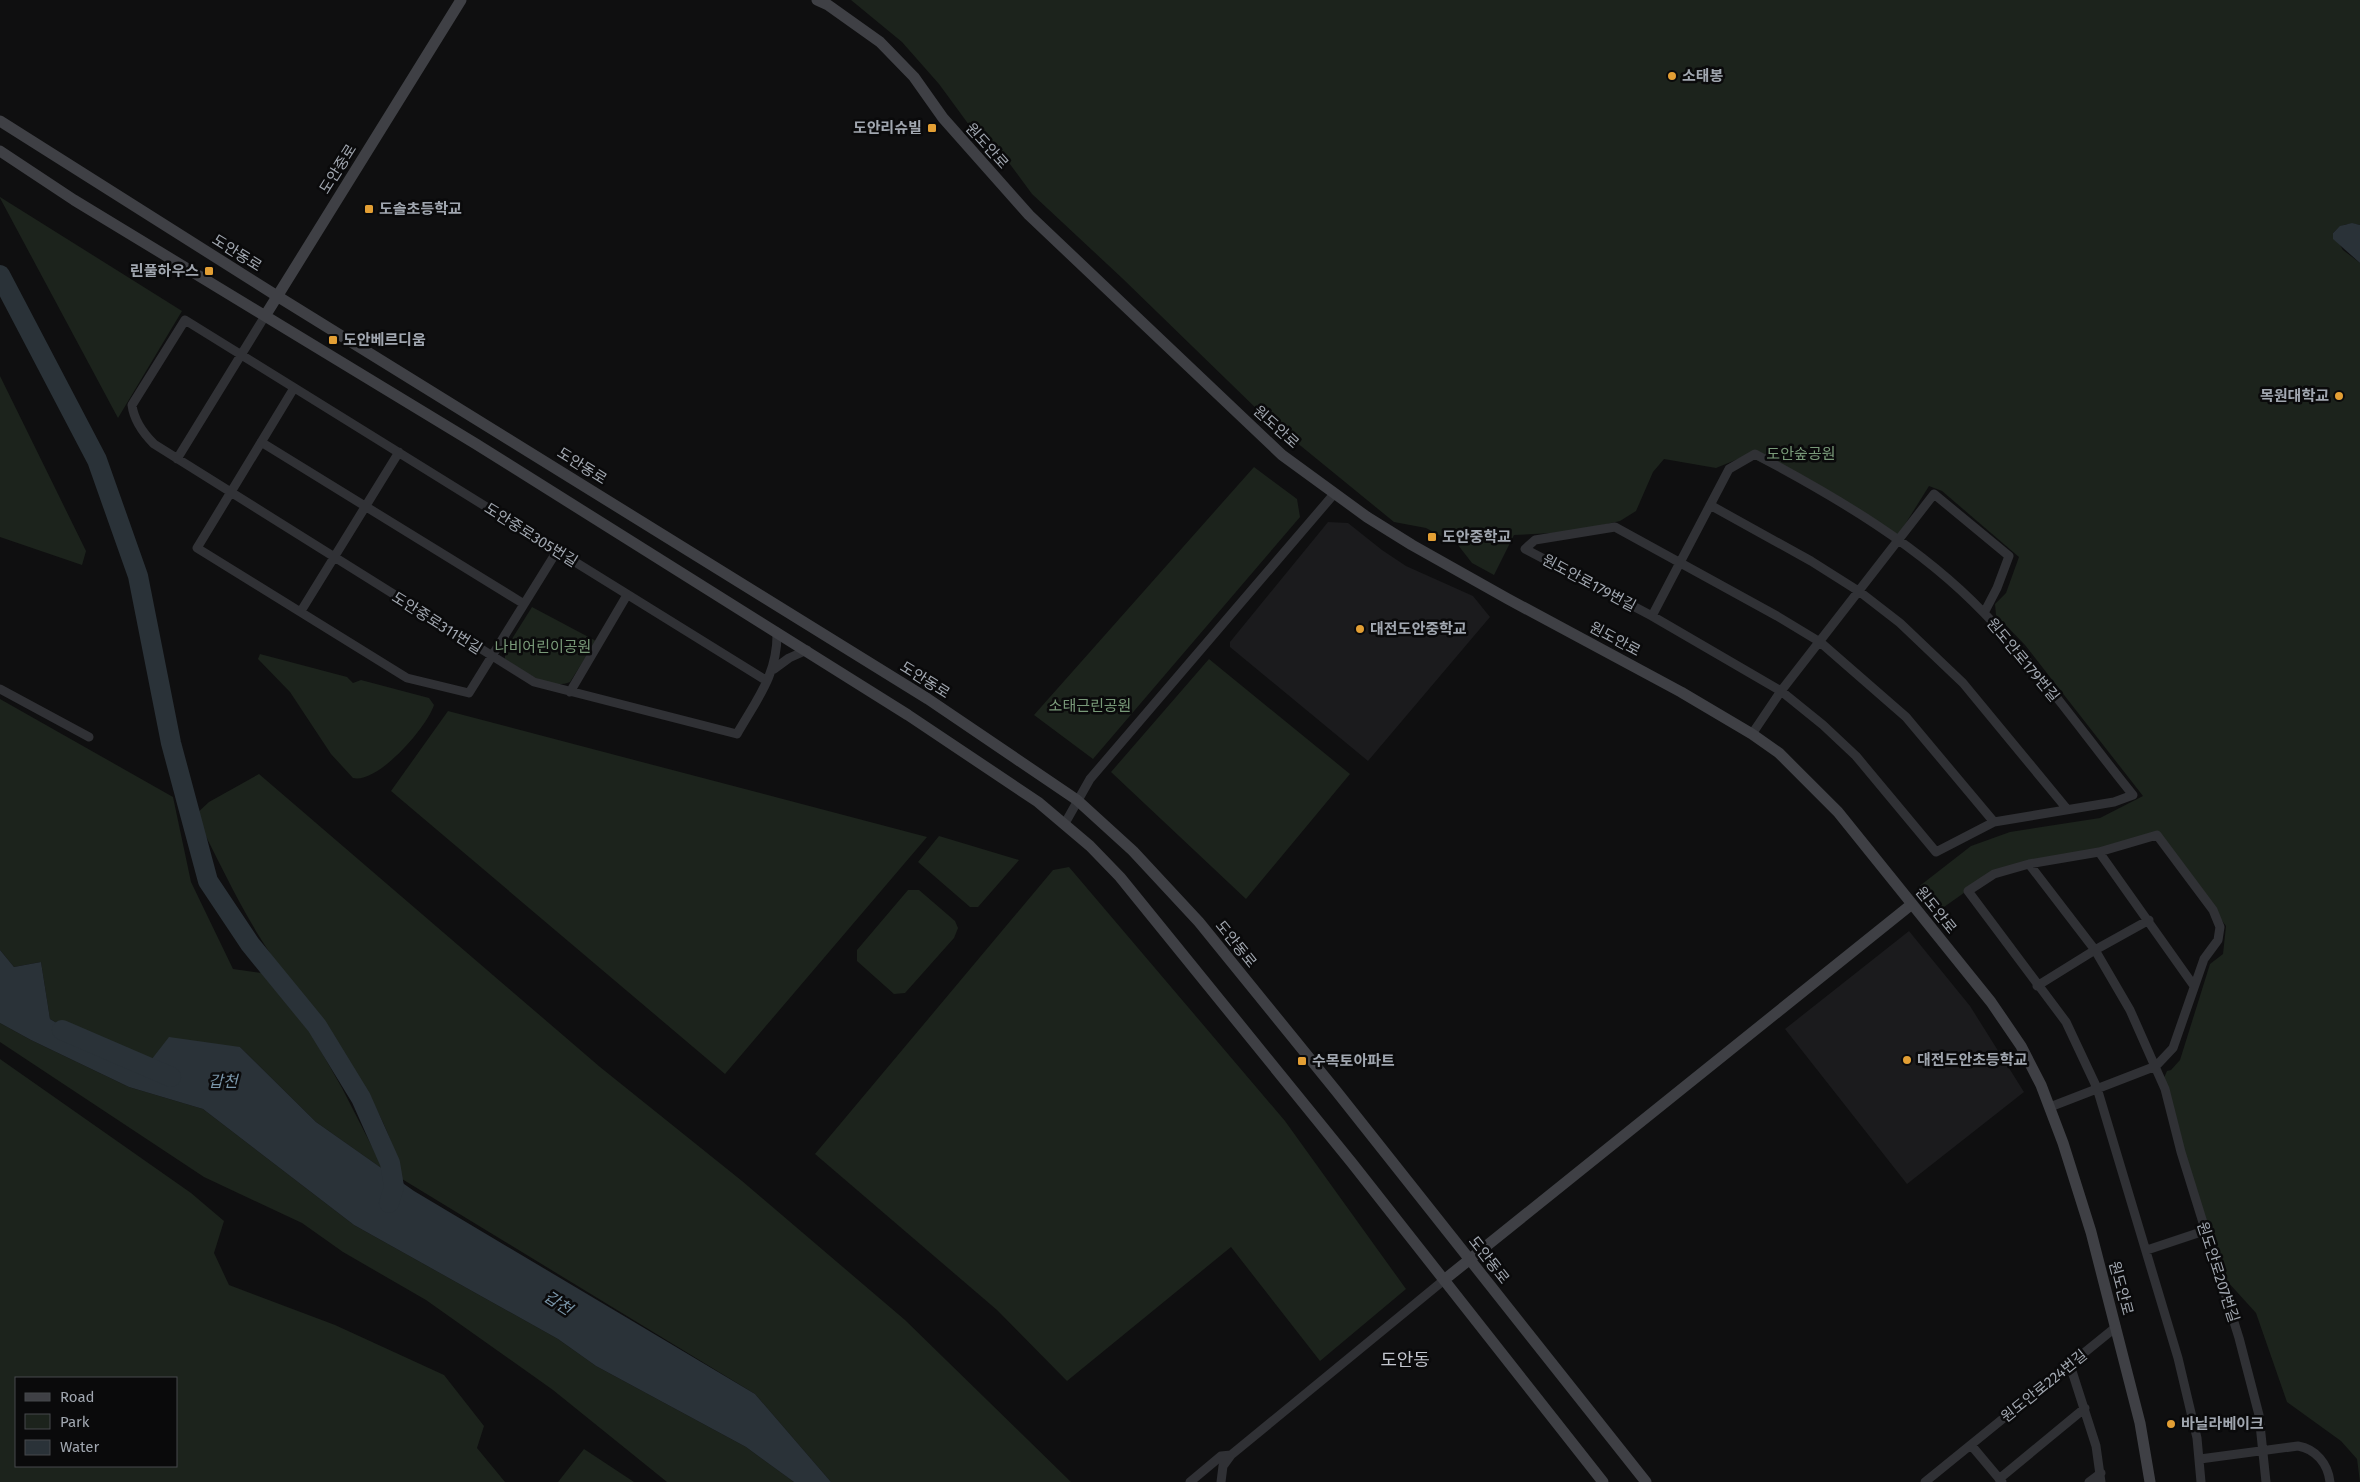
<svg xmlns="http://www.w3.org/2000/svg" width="2360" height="1482" font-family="'Fira Sans','Noto Sans KR',sans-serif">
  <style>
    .built { fill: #1b1b1d }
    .green { fill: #1c231c; fill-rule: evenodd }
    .water { fill: #2a3238 }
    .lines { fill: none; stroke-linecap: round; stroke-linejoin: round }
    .river { stroke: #2a3238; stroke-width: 20 }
    .street { stroke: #303135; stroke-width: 9 }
    .secondary { stroke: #3f4045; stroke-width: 11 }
    .poi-dot { fill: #e39f34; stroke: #0a0a0b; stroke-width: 2 }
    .labels { text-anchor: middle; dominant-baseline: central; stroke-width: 5; stroke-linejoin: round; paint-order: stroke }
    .poi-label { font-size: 15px; font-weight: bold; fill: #a1a7b0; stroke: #0a0a0b; text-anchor: start }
    .street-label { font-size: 15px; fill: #a1a7b0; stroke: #0a0a0b }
    .park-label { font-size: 15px; fill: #799a79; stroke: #0a0a0b }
    .water-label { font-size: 16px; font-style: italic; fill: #7a96aa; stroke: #0a0a0b }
    .quarter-label { font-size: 18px; fill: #c2c5cd; stroke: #0a0a0b }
  </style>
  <rect width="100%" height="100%" fill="#0f0f10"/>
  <path class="built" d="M1328,522l20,1 34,27 24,16 67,30 17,21 -122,144 -138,-114v-5z
    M1909,931l61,75 54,86 -117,92 -122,-155z"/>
  <path class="green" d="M851,0h1509v225c-12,-3 -19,0 -27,8l10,17 17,13v1219l-3,-23 -16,-18 -54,-39 -31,-89 -29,-32 -42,-121 -22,-80 4,-9 4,-1 9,-10 30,-96 13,-10 3,-28 -70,-93 -24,8 -140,32 -55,39 -20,-24 54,-42 39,-14 90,-14 43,-22 -118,-151 -29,-30 -1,-11 11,-11 13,-36 -77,-66 -13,-5 -30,48h-6l-67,-40 -72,-35 1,-7 -39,16 -52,-9 -11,13 -17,39 -16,10 -48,11 -58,3 -20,40 -22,-12 -14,-18 -32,-17 -32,-6 -131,-107 -141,-137 -90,-84 -34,-46 -26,-19 -33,-45 -37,-42z
    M0,197l182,114 -64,107 -118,-220z
    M0,376l86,175 -4,14 -82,-28z
    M1254,467l43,32 3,18 -207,242 -59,-44z
    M532,607l64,34 -26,41c-21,9 -48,-12 -65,-23v-9z
    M260,654l87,23 6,6 8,-3 68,18 5,7c-7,22 -56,79 -81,73l-22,-24 -41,-62 -32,-33z
    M1209,659l141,115 -104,125 -135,-127z
    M0,699l173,98 18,85 42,87 29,4 35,36 45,79 42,82 -68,-48 -76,-75 -99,26 -91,-54 -9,-57 -27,5 -14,-17z
    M448,711l479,126 -202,237 -334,-283z
    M259,774l341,293 142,114 163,139 166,162h-240l-76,-88 -353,-215c-20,-95 -94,-163 -143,-243 -24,-39 -43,-81 -64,-121l14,-13z
    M939,836l80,24 -41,47h-8l-52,-45z
    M1069,867l216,254 121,168 -86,72 -89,-114 -164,134 -70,-71 -182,-156 238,-284z
    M908,890h11l36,31 3,7 -4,10 -49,55 -11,1 -37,-33v-11z
    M0,1023l31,17 98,47 74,22 151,116 204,114 38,27 150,81 48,35h-127l-114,-92 -127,-90 -83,-48 -41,-29 -98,-46 -204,-135z
    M0,1059l191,134 33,28 -10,32 15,32 106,40 109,50 40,51 -7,22 28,34h-505zM176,1378v88h-160v-88z
    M584,1449l50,33h-76z"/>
  <path class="water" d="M2352,223l8,2v38l-27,-24v-6l7,-7z
    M0,950l14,17 27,-5 9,57 91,54 28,-36 71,10 76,75 98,69 341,203 76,88h-37l-48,-35 -150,-81 -38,-27 -204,-114 -151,-116 -74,-22 -98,-47 -31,-17z"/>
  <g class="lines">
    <path class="river" d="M0,275l97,185 41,116 33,167 37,138 42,63 67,82 44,72 29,65 4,24 -5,16
      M62,1030l109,47"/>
    <path class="street" d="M294,388l-97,160 210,130 62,15 88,-142
      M261,442l263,162
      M177,459l88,-143
      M1710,505l101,56 49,31 40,31 63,60 104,126
      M301,611l98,-159
      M1652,616l77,-147 26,-15c81,43 165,92 229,159 53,54 101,123 149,182l-19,7 -120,20 -58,30 -80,-96 -33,-31 -42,-34 -129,-75 -127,-67 10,-9 80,-13 162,89 43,26 86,75 88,105
      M774,669l15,-11 18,-8
      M767,681l-582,-361 -53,85c2,16 11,28 22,39l380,238 203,52c20,-35 41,-60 40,-102
      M0,689l89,48
      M570,692l57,-97
      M1752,734l29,-43 153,-197 75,62 -12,32 -13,25
      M1064,825l26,-46 244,-285
      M2099,852l95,134
      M2029,864l66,86 35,60 35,79 16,63 58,186 20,77 7,67
      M2037,986l58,-36 54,-30
      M2050,1107l106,-41 17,-18 31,-89 14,-19 2,-13 -7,-17 -56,-75 -58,17 -70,12 -35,10 -26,17 98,131 31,66 81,270 19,80 4,44
      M2147,1250l57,-19
      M2070,1365l26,81 5,36
      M1971,1445l31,37
      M2200,1459l98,-13c18,3 30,18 32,36
      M1999,1479l86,-71
      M1190,1482l31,-26 10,-1
      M1221,1482l2,-16 8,-11 213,-175
      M1925,1482l191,-155
      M2089,1482l12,-9"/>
    <path class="secondary" d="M817,0l11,5 52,37 34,35 29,41 86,97 253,240 85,62 45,28 96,54 173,93 71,42 27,19 59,59 153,190 30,44 20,39 22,58 28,89 49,191 10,59
      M0,121l277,175 651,403 149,101 56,51 66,71 138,170 309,390
      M0,151l74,49 402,244 432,271 130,87 52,44 30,31 232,286 251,319
      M265,316l196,-316
      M1444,1280l468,-376"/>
  </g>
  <g class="poi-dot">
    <circle cx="1672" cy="76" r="5"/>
    <rect x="927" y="123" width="10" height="10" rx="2.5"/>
    <rect x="364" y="204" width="10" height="10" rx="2.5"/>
    <rect x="204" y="266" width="10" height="10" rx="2.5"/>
    <rect x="328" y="335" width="10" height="10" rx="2.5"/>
    <circle cx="2339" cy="396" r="5"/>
    <rect x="1427" y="532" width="10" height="10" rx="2.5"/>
    <circle cx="1360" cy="629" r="5"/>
    <circle cx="1907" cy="1060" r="5"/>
    <rect x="1297" y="1056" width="10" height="10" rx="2.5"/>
    <circle cx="2171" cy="1424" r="5"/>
  </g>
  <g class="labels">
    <g class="poi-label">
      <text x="1682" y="76">소태봉</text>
      <text x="922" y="128" text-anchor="end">도안리슈빌</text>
      <text x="379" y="209">도솔초등학교</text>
      <text x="199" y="271" text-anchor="end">린풀하우스</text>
      <text x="343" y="340">도안베르디움</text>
      <text x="2329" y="396" text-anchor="end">목원대학교</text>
      <text x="1442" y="537">도안중학교</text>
      <text x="1370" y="629">대전도안중학교</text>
      <text x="1917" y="1060">대전도안초등학교</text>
      <text x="1312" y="1061">수목토아파트</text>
      <text x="2181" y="1424">바닐라베이크</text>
    </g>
    <g class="street-label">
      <text transform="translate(987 146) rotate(48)">원도안로</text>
      <text transform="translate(338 169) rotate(-58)">도안중로</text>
      <text transform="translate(237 253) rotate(32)">도안동로</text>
      <text transform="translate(1276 427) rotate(42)">원도안로</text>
      <text transform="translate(582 466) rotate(32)">도안동로</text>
      <text transform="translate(531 535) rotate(32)">도안중로305번길</text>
      <text transform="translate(1589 583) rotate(28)">원도안로179번길</text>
      <text transform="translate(437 623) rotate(32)">도안중로311번길</text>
      <text transform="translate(1615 639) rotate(28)">원도안로</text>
      <text transform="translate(2023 660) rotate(50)">원도안로179번길</text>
      <text transform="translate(925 680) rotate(32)">도안동로</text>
      <text transform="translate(1936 910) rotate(51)">원도안로</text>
      <text transform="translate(1236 944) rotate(51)">도안동로</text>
      <text transform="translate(1489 1260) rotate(52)">도안동로</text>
      <text transform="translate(2218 1272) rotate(72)">원도안로207번길</text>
      <text transform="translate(2121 1288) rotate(75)">원도안로</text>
      <text transform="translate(2044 1386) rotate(-39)">원도안로224번길</text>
    </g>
    <g class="park-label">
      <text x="1801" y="454">도안숲공원</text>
      <text x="543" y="647">나비어린이공원</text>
      <text x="1090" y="706">소태근린공원</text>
    </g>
    <g class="water-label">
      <text x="223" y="1081">갑천</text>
      <text transform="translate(558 1303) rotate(33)">갑천</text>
    </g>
    <g class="quarter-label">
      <text x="1405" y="1360">도안동</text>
    </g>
  </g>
  <rect x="15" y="1377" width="162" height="90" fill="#0a0a0b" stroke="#46494d"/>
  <rect x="25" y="1393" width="25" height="8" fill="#3f4045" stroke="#46494d"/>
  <text x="60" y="1402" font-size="15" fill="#a1a7b0">Road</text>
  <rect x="25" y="1414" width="25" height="15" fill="#1c231c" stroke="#46494d"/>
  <text x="60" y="1427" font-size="15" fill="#a1a7b0">Park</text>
  <rect x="25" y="1440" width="25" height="15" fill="#2a3238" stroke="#46494d"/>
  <text x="60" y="1452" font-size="15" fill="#a1a7b0">Water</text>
</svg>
